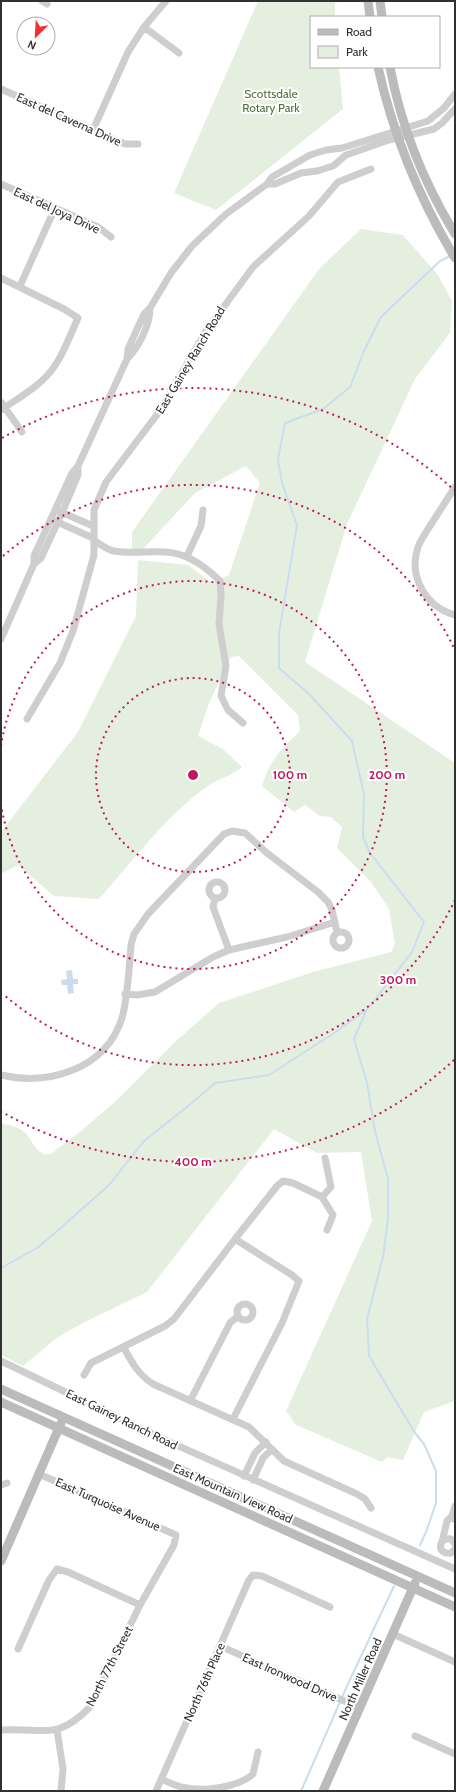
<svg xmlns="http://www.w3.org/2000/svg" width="456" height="1792" font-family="Cabin,sans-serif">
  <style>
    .green { fill: #e5efdf }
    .water { fill: #caddef }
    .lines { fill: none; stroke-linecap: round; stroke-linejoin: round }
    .stream { stroke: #caddef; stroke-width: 2 }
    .street { stroke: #cecece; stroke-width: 7 }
    .secondary { stroke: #bbb; stroke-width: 9 }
    .ring { fill: none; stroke: #c2185b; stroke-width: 2; stroke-dasharray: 2 4 }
    .labels { text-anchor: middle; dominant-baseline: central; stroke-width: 4; stroke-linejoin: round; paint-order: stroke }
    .park-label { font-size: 12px; fill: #4e713a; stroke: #fff }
    .street-label { font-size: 12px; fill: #313131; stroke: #fff }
    .centre { fill: #c2185b; stroke: #fff; stroke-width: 2 }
    .ring-label { font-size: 12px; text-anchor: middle; font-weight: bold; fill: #c2185b; stroke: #fff; stroke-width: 4; stroke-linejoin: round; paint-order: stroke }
  </style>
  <rect width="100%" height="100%" fill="#fff"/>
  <path class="green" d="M258,1h77v16h-24v50h28l4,42 -127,101 -42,-17z
    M361,229l42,6 35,40 14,26 -2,32 -35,46 -68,145 -42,138 150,101v638l-31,11 -21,48 -16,-3 -5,5 -86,-37 -10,-14 86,-190 -11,-69 -44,1 -43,-24 -127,163 -62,30 -27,15 -35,29 -22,-11v-232c6,2 17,4 22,8 10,7 12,26 28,23l30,-23 36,-31 59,-59 43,-38 94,-31 78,-20 4,-8 -6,-35 -18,-27 -34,-34 5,-21 -11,-10 -11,-1 -15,-11 -11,7 -32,-26c7,-25 20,-38 38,-55l-2,-16 -59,-59 -8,1 -22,46 -11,33 25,13 19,18c-11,10 -26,12 -37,21 -41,30 -72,73 -106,111l-45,-3 -36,-31 -17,9v-42l77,-100 58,-116 2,-56 50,5 24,18 17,-8 31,-92 -14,-17 -51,27 -52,56h-11v-17l187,-263z"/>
  <path class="water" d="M72,970l1,9h5v5h-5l1,9 -6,1 -1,-9h-5l-1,-5 6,-1 -1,-8z"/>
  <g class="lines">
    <path class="stream" d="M1,1268l36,-20 19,-16 53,-47 35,-44 43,-34 28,-24 54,-8 65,-42 31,-22
      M420,1545l6,-13 10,-29v-32l-12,-27 -9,-11 -46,-77 -2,-37 16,-62 5,-38v-40l-13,-48 -8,-48 -13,-44 12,-28 46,-59 12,-30 -54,-69 -7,-16 1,-43 -12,-53 -42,-46 -31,-27v-35l18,-108 -15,-42 -4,-24 7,-36 38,-14 27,-22 14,-36 17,-34 59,-56 10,-5
      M301,1791l46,-105 47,-100"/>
    <path class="street" d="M42,1l5,3
      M144,27l35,26
      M1,89l124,55h13
      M93,130l35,-78 16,-25 22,-26
      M1,184l97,43 13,10
      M267,184h8l26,-11 16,-2 16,-5 13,-11 43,-15 45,-11 8,-6 13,-14
      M1,278l63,31 14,9c-7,15 -13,32 -22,46 -12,20 -36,33 -55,46
      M20,286l35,-78
      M127,359l1,-10 16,-35 6,-6 21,-35 21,-27 34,-32 41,-30 5,-7 38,-22 16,-5 16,-2 86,-27 16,-13 11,-14
      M1,402l21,30
      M455,487c-9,14 -18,28 -27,42 -3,5 -8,12 -10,18 -10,30 8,60 37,68
      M59,511l34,15
      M53,520l40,18
      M95,541c6,4 13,9 19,10 17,3 33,0 50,1 22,0 41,14 56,29l1,15 -2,28 7,42 -5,30 7,14 15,13
      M187,556l14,-30 2,-16
      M34,564v-8l38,-83 6,-7 49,-107c12,-12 23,-34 23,-51
      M1,639l33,-75 7,-6 21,-45 16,-38v-9
      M27,719l33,-56 13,-32 21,-76v-45l12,-28 53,-70 47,-81 47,-64 56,-51 29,-34 33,-13
      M209 890a8 8 0 1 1 16 0a8 8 0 1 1-16 0Z
      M215,898l-2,9 16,43
      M333 940a8 8 0 1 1 16 0a8 8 0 1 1-16 0Z
      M125,994l12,1 18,-3 58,-35 16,-7 58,-13 48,-15
      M1,1075c48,11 105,-6 121,-57 6,-21 7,-51 9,-73l3,-11 14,-20 76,-80 8,-3 13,2 22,20 51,39 10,10 4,8 5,22
      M325,1158l6,29 -9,10 11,18 -6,15
      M237 1312a8 8 0 1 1 16 0a8 8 0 1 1-16 0Z
      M124,1348c8,15 15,27 29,36l96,43 35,34 73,33 8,5 6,9
      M1,1361l164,79 290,129
      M84,1375l7,-12 74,-37 9,-7 61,-80
      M190,1401l40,-78 8,-7
      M233,1419l49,-96 17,-42 -7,-6 -57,-36 42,-53 6,-5 10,2 29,14
      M244,1476l11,-23 11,-11
      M253,1480l10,-22 9,-9
      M1,1485l6,-2
      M454,1519l-2,-3 3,-10
      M442,1542l5,-21 5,-5
      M455,1544l-4,-5c-14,-2 -14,17 0,14l4,-4
      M393,1634l62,28
      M220,1646l140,62
      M18,1649l31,-69 8,-11 11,3 72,33
      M1,1730c42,-3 55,12 89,-23l50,-102 34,-60 2,-10 -137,-61
      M57,1730l6,39 -2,22
      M415,1736l40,18
      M161,1779c7,3 13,6 20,8 20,5 57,1 72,-13l5,-22
      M156,1791l93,-211 4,-5 9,1 68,31"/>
    <path class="secondary" d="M368,1l2,16
      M380,1l2,16
      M378,67c15,68 41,131 77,191
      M390,67c11,59 34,116 65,167
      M1,1389l454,204
      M1,1402l454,205
      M1,1561l60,-138
      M323,1791l92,-208"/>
  </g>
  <g class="ring">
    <circle cx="193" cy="775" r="97"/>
    <path d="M1 746A194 194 0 1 1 1 804"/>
    <path d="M455 900A290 290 0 0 1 3 994M3 556A290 290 0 0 1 455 650"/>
    <path d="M454 1060A387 387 0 0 1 2 1112M2 438A387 387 0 0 1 454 490"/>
  </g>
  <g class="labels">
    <g class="park-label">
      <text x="271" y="93">Scottsdale<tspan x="271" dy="14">Rotary Park</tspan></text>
    </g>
    <g class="street-label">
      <text transform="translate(69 119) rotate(24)">East del Caverna Drive</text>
      <text transform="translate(57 210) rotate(25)">East del Joya Drive</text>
      <text transform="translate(190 360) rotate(-59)">East Gainey Ranch Road</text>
      <text transform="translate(122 1419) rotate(26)">East Gainey Ranch Road</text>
      <text transform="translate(233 1493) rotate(24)">East Mountain View Road</text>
      <text transform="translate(108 1504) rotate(24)">East Turquoise Avenue</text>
      <text transform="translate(109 1666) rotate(-63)">North 77th Street</text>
      <text transform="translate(290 1677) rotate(24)">East Ironwood Drive</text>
      <text transform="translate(360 1679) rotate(-66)">North Miller Road</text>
      <text transform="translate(204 1682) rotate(-66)">North 76th Place</text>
    </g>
  </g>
  <circle cx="193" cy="775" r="6" class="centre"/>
  <g class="ring-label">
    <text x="290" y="779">100 m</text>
    <text x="387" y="779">200 m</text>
    <text x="398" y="984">300 m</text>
    <text x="193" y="1166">400 m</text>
  </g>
  <rect width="456" height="1792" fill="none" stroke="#313131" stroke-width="4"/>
  <rect x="310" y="16" width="130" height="52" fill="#ffffff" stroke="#adadad"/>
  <rect x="318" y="29" width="20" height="6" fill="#bbbbbb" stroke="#adadad"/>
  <text x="346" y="36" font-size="12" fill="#313131">Road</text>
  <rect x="318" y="46" width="20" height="12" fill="#e5efdf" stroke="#adadad"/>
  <text x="346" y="56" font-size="12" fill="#313131">Park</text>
  <g transform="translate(36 36) rotate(204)"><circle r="19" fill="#ffffff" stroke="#adadad"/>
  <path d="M0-3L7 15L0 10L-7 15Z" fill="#f2322a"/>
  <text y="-6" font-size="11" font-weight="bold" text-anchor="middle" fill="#313131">N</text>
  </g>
</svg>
